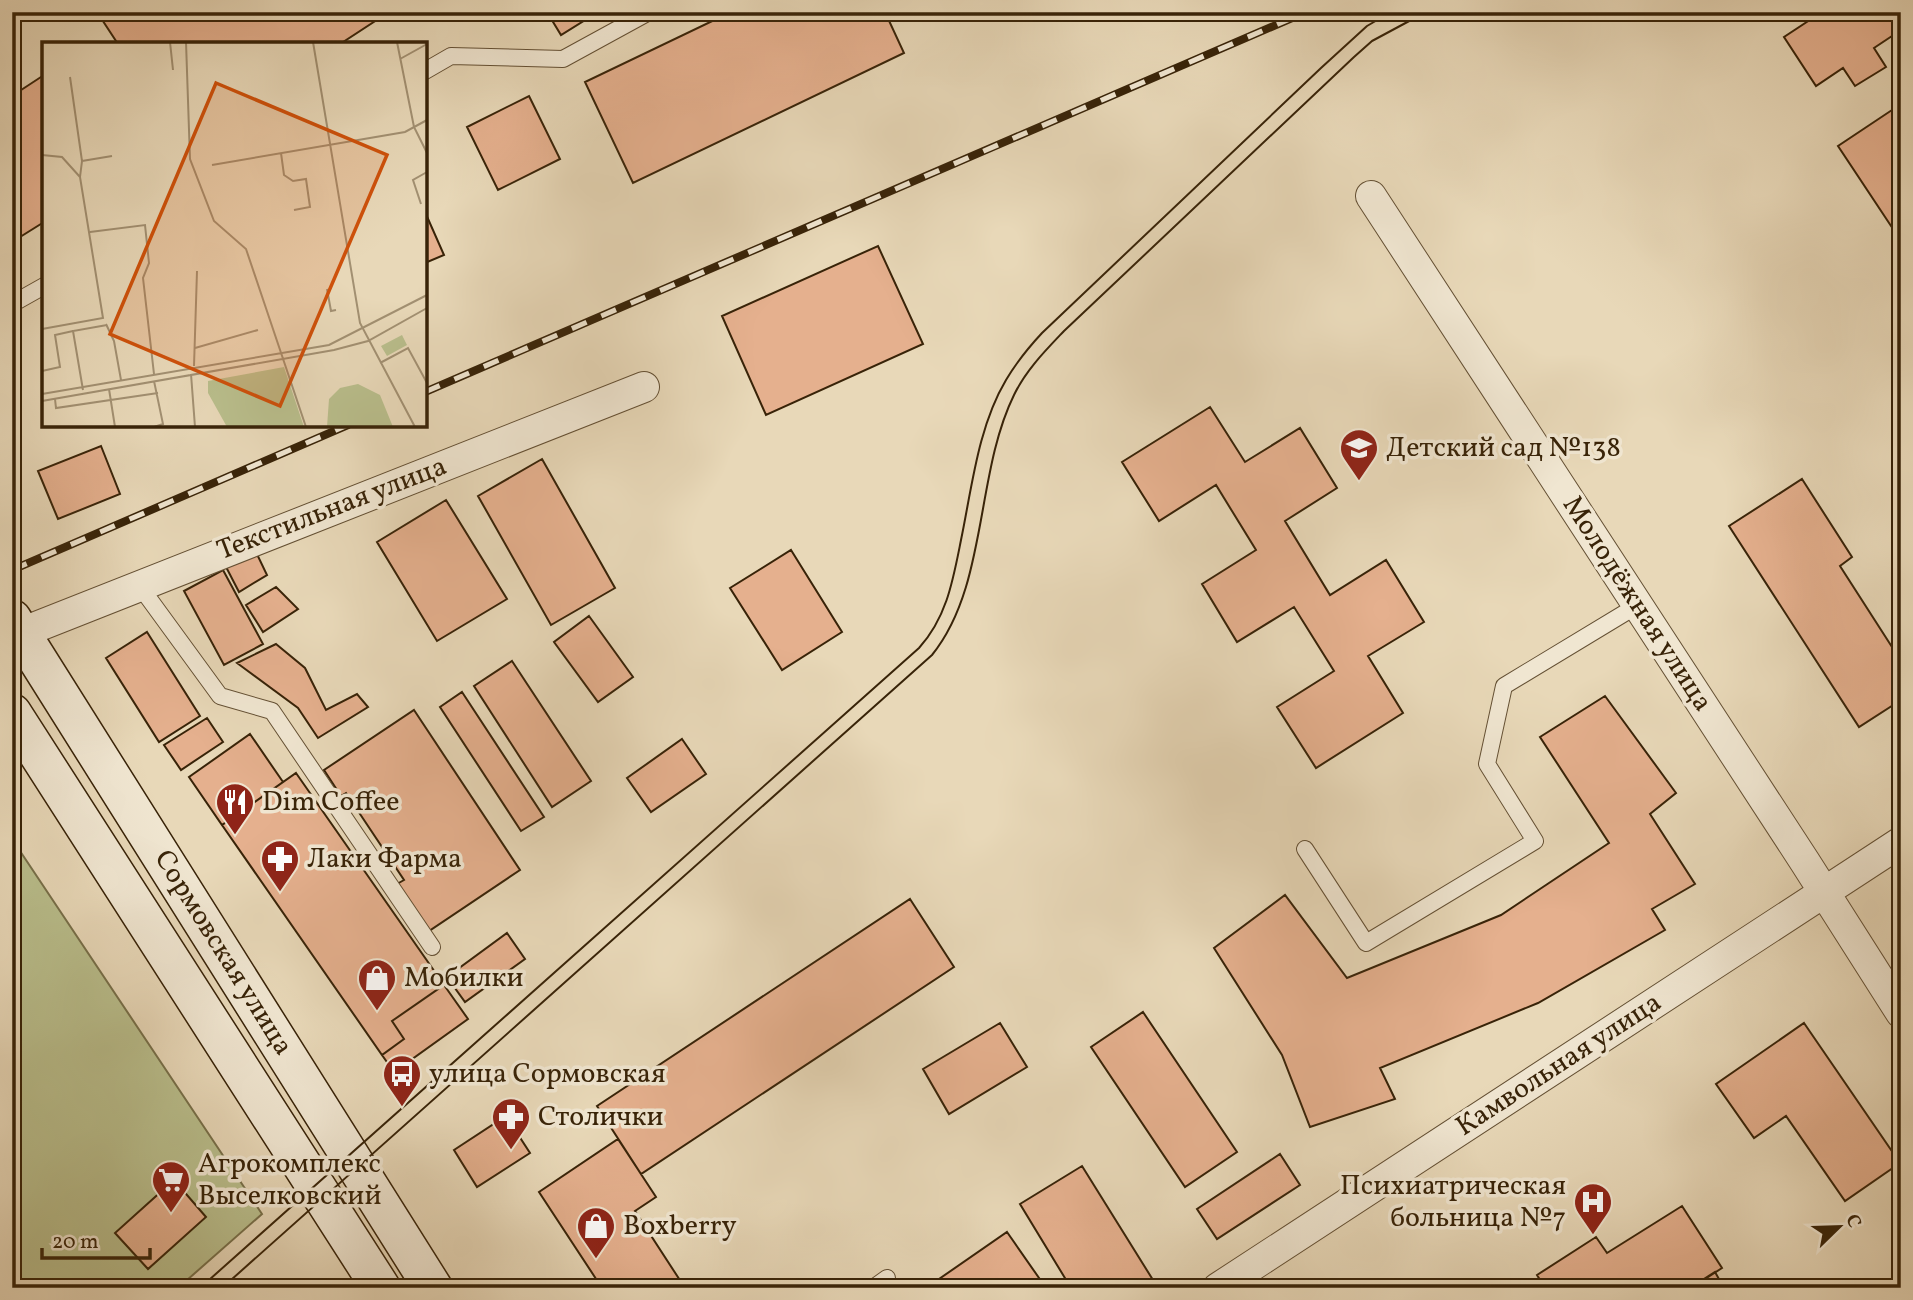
<svg xmlns="http://www.w3.org/2000/svg" width="1913" height="1300" font-family="Vollkorn,serif">
  <style>
    .green { fill: #b9be8c; stroke: #78704a; stroke-width: 2 }
    .building { fill: #e5b08e; stroke: #382308; stroke-width: 2 }
    .lines { fill: none; stroke-linecap: round; stroke-linejoin: round }
    .lane-casing { stroke: #645034; stroke-width: 18 }
    .street-casing { stroke: #645034; stroke-width: 32 }
    .secondary-casing { stroke: #382308; stroke-width: 41 }
    .lane { stroke: #f0e6d1; stroke-width: 16 }
    .street { stroke: #f0e6d1; stroke-width: 30 }
    .secondary { stroke: #f0e6d1; stroke-width: 38 }
    .tram { stroke: #382308; stroke-width: 2 }
    .rail-casing { stroke: #382308; stroke-width: 8 }
    .rail { stroke: #f0e6d1; stroke-width: 5; stroke-dasharray: 16; stroke-linecap: butt }
    .labels { text-anchor: middle; dominant-baseline: central; stroke-width: 7; stroke-linejoin: round; paint-order: stroke }
    .poi-label { font-size: 28px; fill: #382308; stroke: #f0e6d1; text-anchor: start }
    .street-label { font-size: 28px; fill: #382308; stroke: #f0e6d1 }
    .inset-road { fill: none; stroke: #a29072; stroke-width: 2 }
    .view { fill: #ce510b; fill-opacity: 0.15; stroke: #ce510b; stroke-width: 3.5 }
    .inset-edge { fill: none; stroke: #382308; stroke-width: 3.5 }
  </style>
  <rect width="100%" height="100%" fill="#e8d8b8"/>
  <filter id="stains"><feTurbulence type="fractalNoise" baseFrequency=".00286" numOctaves="4"/><feColorMatrix values="0 0 0 0 .2 0 0 0 0 .09 0 0 0 0 .02 0 0 0 .5 -.17"/></filter>
  <radialGradient id="worn" r=".72"><stop offset=".6" stop-color="#630" stop-opacity="0"/><stop offset="1" stop-color="#630" stop-opacity=".3"/></radialGradient>
  <path class="green" d="M12,839l250,375 -84,74h-166z"/>
  <path class="building" d="M97,12h292l-49,32h-222z
    M547,12h51l-37,23z
    M731,12h154l19,41 -271,130 -48,-101z
    M1822,12h79v18l-27,18 12,19 -31,19 -12,-18 -27,18 -32,-49z
    M44,75v147l-32,20v-146z
    M529,96l31,63 -62,31 -31,-63z
    M1901,104v137l-63,-95z
    M425,212l19,43 -19,8z
    M878,246l45,98 -157,71 -44,-99z
    M1210,407l35,55 55,-34 37,60 -52,33 45,74 56,-35 38,62 -56,34 35,57 -87,55 -39,-61 57,-36 -40,-64 -57,35 -35,-58 54,-34 -40,-65 -57,36 -37,-59z
    M101,446l19,48 -62,25 -20,-48z
    M542,459l73,129 -64,37 -73,-129z
    M1802,479l50,78 -12,9 61,95v39l-42,27 -130,-201z
    M446,500l61,99 -70,42 -60,-99z
    M255,550l12,25 -28,17 -14,-27z
    M791,550l51,82 -60,38 -52,-82z
    M223,570l40,74 -39,21 -40,-74z
    M276,587l22,22 -35,23 -17,-27z
    M589,616l44,61 -35,25 -44,-60z
    M147,632l53,84 -41,26 -53,-84z
    M276,644l29,24 21,42 31,-16 11,13 -50,31 -20,-30 -61,-45z
    M512,661l79,120 -39,26 -78,-121z
    M462,692l82,125 -23,14 -81,-124z
    M1605,696l71,97 -26,21 45,70 -43,25 13,21 -127,73 -158,65 15,31 -85,28 -28,-72 -68,-107 71,-53 62,83 154,-63 108,-72 -69,-106z
    M414,710l106,160 -91,61 -32,-47 7,-4 -58,-87 -5,3 -17,-26z
    M207,718l16,24 -42,28 -17,-25z
    M250,734l33,48 -61,43 -33,-48z
    M682,739l24,35 -55,38 -24,-34z
    M296,773l148,212 -52,36 12,18 -22,16 -160,-230z
    M910,899l44,68 -313,207 -44,-68z
    M507,933l18,26 -60,43 -18,-25z
    M444,985l24,34 -74,53 -12,-17 22,-16 -12,-18z
    M1143,1012l94,140 -52,35 -94,-140z
    M1000,1023l27,44 -78,47 -26,-45z
    M1804,1023l96,140 -55,38 -59,-85 -32,22 -38,-54z
    M506,1116l24,37 -53,34 -23,-37z
    M618,1139l38,58 -21,14 50,77h-83l-63,-96z
    M1280,1154l20,31 -83,54 -20,-30z
    M1082,1166l71,114 -12,8h-70l-51,-84z
    M174,1180l32,37 -58,52 -33,-36z
    M1682,1206l40,62 -31,20h-146l-8,-13 59,-38 11,16z
    M1007,1232l39,56h-120z
    M1715,1272l9,16h-26l-2,-4z"/>
  <g class="lines">
    <defs>
      <path id="lane" d="M425,71l26,-15 112,3 86,-47
        M12,304l32,-18
        M139,585l81,111 52,15 160,236
        M1305,849l61,94 169,-102 -48,-77 17,-78 134,-81
        M873,1288l14,-10"/>
      <path id="street" d="M1371,196l434,666 96,151
        M21,633l623,-246
        M1218,1288l683,-446"/>
      <path id="secondary" d="M12,619l421,669
        M12,713l369,575"/>
    </defs>
    <use href="#lane" class="lane-casing"/>
    <use href="#street" class="street-casing"/>
    <use href="#secondary" class="secondary-casing"/>
    <use href="#lane" class="lane"/>
    <use href="#street" class="street"/>
    <use href="#secondary" class="secondary"/>
    <path class="tram" d="M200,1288l719,-640c28,-31 34,-68 42,-108 11,-53 17,-113 45,-160 10,-17 23,-33 36,-47l279,-265 46,-42 24,-14
      M222,1288l710,-633c56,-69 43,-181 82,-260 12,-25 31,-44 50,-64l290,-274 18,-16 54,-29"/>
    <defs>
      <path id="rail" d="M425,392l881,-380
        M12,570l336,-145"/>
    </defs>
    <use href="#rail" class="rail-casing"/>
    <use href="#rail" class="rail"/>
  </g>
  <defs>
    <symbol id="school-pin" viewBox="-11 -11 22 30"><path d="M0 17L-7.5 6A9.5 9.5 0 1 1 7.5 6Z" fill="#8f2418" stroke="#f0e6d1"/><path d="M0-5L7-2L0 1L-7-2ZM-4 1L0 2.5L4 1V4Q0 6-4 4Z" fill="#fff"/></symbol>
    <symbol id="restaurant-pin" viewBox="-11 -11 22 30"><path d="M0 17L-7.5 6A9.5 9.5 0 1 1 7.5 6Z" fill="#8f2418" stroke="#f0e6d1"/><path d="M-5-6h1v4h1v-4h1v4h1v-4h1v5L-1.5 .5V6h-2V.5L-5-1ZM5-6V6H3V1.5H1.5Q1.5-4 5-6Z" fill="#fff"/></symbol>
    <symbol id="pharmacy-pin" viewBox="-11 -11 22 30"><path d="M0 17L-7.5 6A9.5 9.5 0 1 1 7.5 6Z" fill="#8f2418" stroke="#f0e6d1"/><path d="M-2-6h4v4h4v4h-4v4h-4v-4h-4v-4h4Z" fill="#fff"/></symbol>
    <symbol id="shop-pin" viewBox="-11 -11 22 30"><path d="M0 17L-7.5 6A9.5 9.5 0 1 1 7.5 6Z" fill="#8f2418" stroke="#f0e6d1"/><path d="M-5-2.5h2.3a2.7 3.5 0 0 1 5.4 0H5L5.5 6h-11ZM-1.5-2.5h3a1.5 2.3 0 0 0-3 0Z" fill="#fff"/></symbol>
    <symbol id="bus-pin" viewBox="-11 -11 22 30"><path d="M0 17L-7.5 6A9.5 9.5 0 1 1 7.5 6Z" fill="#8f2418" stroke="#f0e6d1"/><path d="M-5-6H5V4H4V6H2V4H-2V6H-4V4H-5ZM-3.5-4V0h7V-4ZM-3.5 1.2v1.5H-2V1.2ZM2 1.2v1.5H3.5V1.2Z" fill="#fff"/></symbol>
    <symbol id="supermarket-pin" viewBox="-11 -11 22 30"><path d="M0 17L-7.5 6A9.5 9.5 0 1 1 7.5 6Z" fill="#8f2418" stroke="#f0e6d1"/><path d="M-6-5.5h2.5l.6 2H6L4.5 2H-2.5L-4.4-4H-6ZM-1.5 3.2a1.3 1.3 0 1 0 .1 0ZM3 3.2a1.3 1.3 0 1 0 .1 0Z" fill="#fff"/></symbol>
    <symbol id="hospital-pin" viewBox="-11 -11 22 30"><path d="M0 17L-7.5 6A9.5 9.5 0 1 1 7.5 6Z" fill="#8f2418" stroke="#f0e6d1"/><path d="M-5-5h3v3.5h4V-5h3V5h-3V1.5h-4V5h-3Z" fill="#fff"/></symbol>
  </defs>
  <g fill-rule="evenodd">
    <use href="#school-pin" x="1337" y="426" width="44" height="60"/>
    <use href="#restaurant-pin" x="213" y="780" width="44" height="60"/>
    <use href="#pharmacy-pin" x="258" y="837" width="44" height="60"/>
    <use href="#shop-pin" x="355" y="956" width="44" height="60"/>
    <use href="#bus-pin" x="380" y="1052" width="44" height="60"/>
    <use href="#pharmacy-pin" x="489" y="1095" width="44" height="60"/>
    <use href="#supermarket-pin" x="149" y="1158" width="44" height="60"/>
    <use href="#hospital-pin" x="1571" y="1180" width="44" height="60"/>
    <use href="#shop-pin" x="574" y="1204" width="44" height="60"/>
  </g>
  <g class="labels">
    <g class="poi-label">
      <text x="1386" y="448">Детский сад №138</text>
      <text x="262" y="802">Dim Coffee</text>
      <text x="307" y="859">Лаки Фарма</text>
      <text x="404" y="978">Мобилки</text>
      <text x="429" y="1074">улица Сормовская</text>
      <text x="538" y="1117">Столички</text>
      <text x="198" y="1164">Агрокомплекс<tspan x="198" dy="32">Выселковский</tspan></text>
      <text x="1566" y="1186" text-anchor="end">Психиатрическая<tspan x="1566" dy="32">больница №7</tspan></text>
      <text x="623" y="1226">Boxberry</text>
    </g>
    <g class="street-label">
      <text transform="translate(332 509) rotate(-21)">Текстильная улица</text>
      <text transform="translate(1637 604) rotate(57)">Молодёжная улица</text>
      <text transform="translate(223 953) rotate(58)">Сормовская улица</text>
      <text transform="translate(1559 1065) rotate(-33)">Камвольная улица</text>
    </g>
  </g>
  <g transform="translate(42 42)">
    <rect width="385" height="385" fill="#e8d8b8"/>
    <path d="M360,293l5,10 -20,11 -6,-10zM242,325l20,60h-77l-19,-34v-12zM316,342l22,11 13,32h-66l2,-28 11,-11z" fill="#b9be8c"/>
    <path class="inset-road" d="M128,0l3,28M144,0l4,117 24,62 32,28 60,178M271,0l47,281 55,104M355,0l17,85 13,26M358,17l27,-15M28,35l12,84 -2,16M239,111l3,22 9,6 13,-2 4,28 -16,3M0,113l20,2 18,20 23,141 -61,11M40,119l30,-5M170,123l193,-33 22,-12M379,162l-8,-24 14,-8M48,190l55,-7 4,38 -6,15 11,96M285,247l4,22 5,-1M64,282l8,17 7,39M153,306l63,-18M338,321l28,-15 19,35M152,324l3,-95M0,329l18,-4 -5,-32 18,-4M149,332l4,53M67,347l6,38M41,348l-10,-59 34,-6M0,352l287,-49 98,-50M13,357l1,9 102,-15M0,359l292,-51 34,-9 59,-33M112,385l9,-3 -9,-43"/>
    <path class="view" d="M174,41l171,72 -107,251 -170,-72z"/>
    <rect width="385" height="385" class="inset-edge"/>
  </g>
  <rect width="1913" height="1300" fill="none" stroke="#e8d8b8" stroke-width="42"/>
  <rect x="14" y="14" width="1885" height="1272" fill="none" stroke="#382308" stroke-width="3.5"/>
  <rect x="21" y="21" width="1871" height="1258" fill="none" stroke="#382308" stroke-width="2"/>
  <g transform="translate(1839 1227) rotate(67)" stroke="#f0e6d1" stroke-width="5" paint-order="stroke">
  <path d="M0-5L12 26L0 18L-12 26Z" fill="#382308"/>
  <text y="-10" font-size="19" font-weight="bold" text-anchor="middle" fill="#382308">С</text>
  </g>
  <path d="M42 1248v10h108v-10" fill="none" stroke="#382308" stroke-width="3.5"/>
  <text x="52" y="1248" font-size="21" fill="#382308" stroke="#f0e6d1" stroke-width="5" paint-order="stroke">20 m</text>
  <rect width="100%" height="100%" filter="url(#stains)"/>
  <rect width="100%" height="100%" fill="url(#worn)"/>
</svg>
